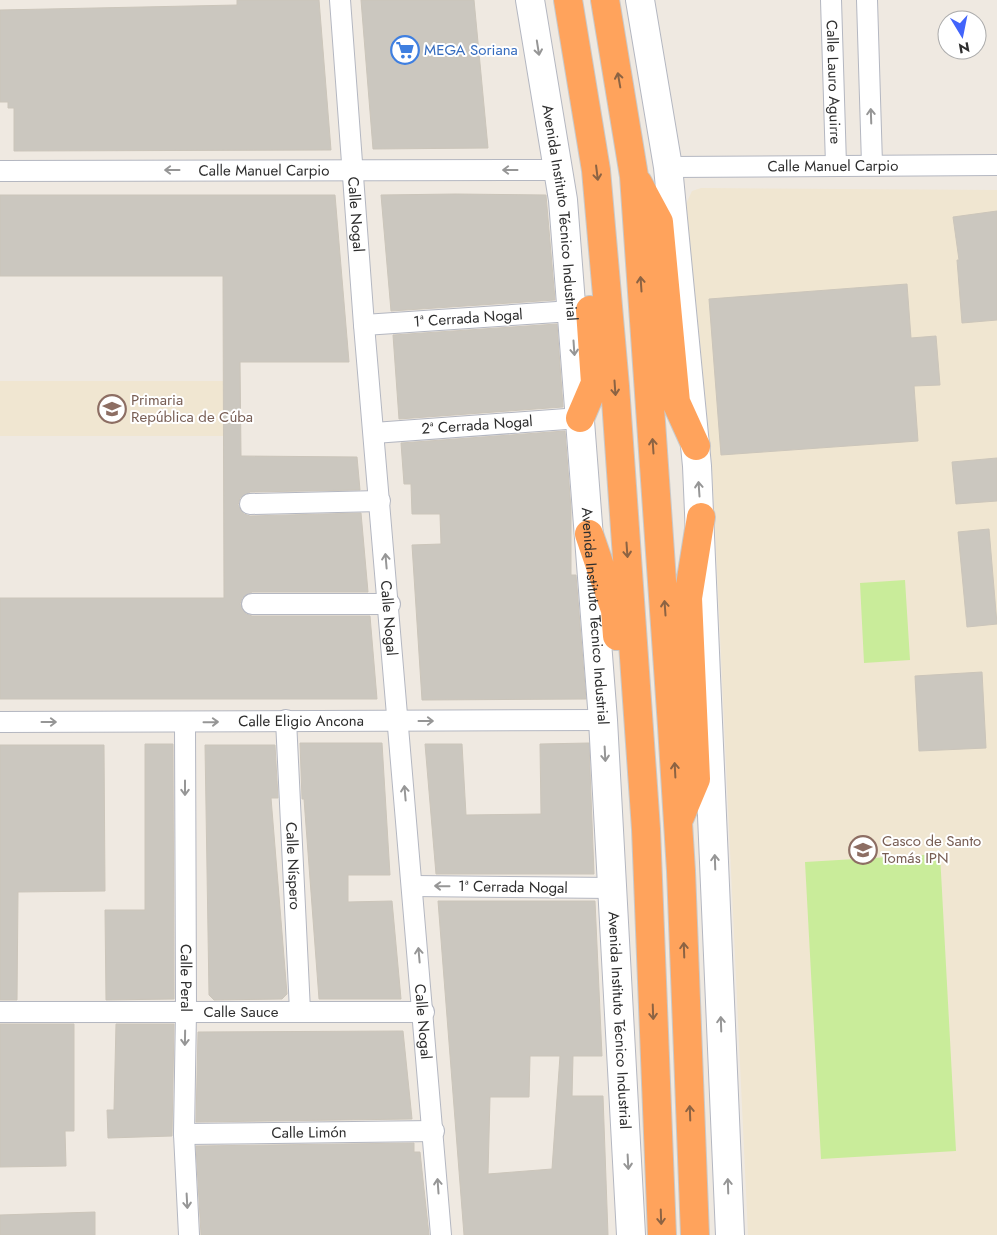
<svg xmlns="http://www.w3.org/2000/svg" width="997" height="1235" font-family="Jost,sans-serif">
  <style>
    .education { fill: #f0e6d1 }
    .pitch { fill: #c9ec9a }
    .building { fill: #cbc7bf; stroke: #cbc5ba; fill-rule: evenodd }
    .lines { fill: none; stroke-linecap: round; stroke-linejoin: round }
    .street-casing { stroke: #b4b7c1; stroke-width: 22 }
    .secondary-casing { stroke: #b4b7c1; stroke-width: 30 }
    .highway-casing { stroke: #c9c9c9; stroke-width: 30 }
    .street { stroke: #fff; stroke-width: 20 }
    .secondary { stroke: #fff; stroke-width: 28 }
    .highway { stroke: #ffa35c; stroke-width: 28 }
    .oneway { stroke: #969696 }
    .oneway2 { stroke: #8c6343 }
    .labels { text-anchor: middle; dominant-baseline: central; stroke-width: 4; stroke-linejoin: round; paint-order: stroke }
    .shop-label { font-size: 15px; fill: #366cbe; stroke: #fff; text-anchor: start }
    .street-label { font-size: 15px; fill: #2e2e2e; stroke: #fff }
    .education-label { font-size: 15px; fill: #785e54; stroke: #fff; text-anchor: start }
  </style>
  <rect width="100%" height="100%" fill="#efe9e1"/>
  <path class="education" d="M701,188l296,2v1045h-249l-36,-771 -26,-260 6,-13z
    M0,381h223l1,55h-224z"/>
  <path class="pitch" d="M905,580l5,80 -46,3 -4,-80z
    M940,854l16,297 -135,8 -16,-297z"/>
  <path class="building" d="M237,0h82l12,150 -317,1v-43h-6v-6h-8v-92l237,-5z
    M361,0h113l14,148 -115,1z
    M456,194l90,1 9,105 -164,11 -10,-116z
    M0,195h335l14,167h-109l1,94 116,1 3,33 -110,2 -10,6 -2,7 6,9 6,2 111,-3 7,79h-116l-10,6 -2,6 6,10 6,2h118l7,83h-377v-101h224l-1,-322h-223z
    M997,211v109l-35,3 -5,-63h2l-6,-43z
    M907,284l4,54 25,-2 4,49 -26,1 4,55 -197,14 -12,-156z
    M557,324l6,83 -164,12 -6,-84z
    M565,431l6,78v66h5l10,124 -164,1 -10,-155 29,-1 -1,-30h-28l-1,-30h-7l-3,-41z
    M997,458v43l-41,3 -4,-42z
    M989,529l8,95 -30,3 -9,-95z
    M982,672l4,76 -67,3 -4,-75z
    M300,743h82l8,132h-42v27l44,-1 9,98h-82l-15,-200h-2z
    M589,743l5,131h-158l-11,-130h37l4,71 75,-1 -1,-70z
    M145,744h28l1,255 -68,1 -1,-90h40z
    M0,745h104l1,146 -87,1 -1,108h-17z
    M205,745h70l3,53h-7l16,196 -5,5 -68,1 -5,-5z
    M438,901h157l7,155h-29l-1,40h31l5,139h-144zM530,1056h30l-8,113 -64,5 2,-77h39z
    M0,1024h74v107h-9l1,35 -66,1z
    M116,1024h58l-2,112 -64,2 -1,-28h7z
    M403,1031l9,88 -216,3 2,-90z
    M414,1143v9h6l9,83h-228l-5,-89z
    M95,1212v23h-95v-20z"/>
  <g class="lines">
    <defs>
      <g id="street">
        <path id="s1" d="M340,0l24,325 77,910"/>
        <path id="s2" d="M831,0l5,165"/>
        <path d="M867,0l5,164"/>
        <path id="s3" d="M668,167l329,-2"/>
        <path id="s4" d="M0,171l559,-1"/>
        <path d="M364,325l208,-14"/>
        <path d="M374,433l206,-15"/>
        <path d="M250,504l130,-3"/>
        <path d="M252,604h138"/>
        <path id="s5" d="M286,720l14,291"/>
        <path id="s6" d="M0,722l603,-2"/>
        <path id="s7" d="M185,722l1,289 -2,123 5,101"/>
        <path d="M413,886l200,2"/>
        <path id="s8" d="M0,1012h424"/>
        <path id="s9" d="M184,1134l250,-3"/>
      </g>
      <g id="secondary">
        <path id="s10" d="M530,0l33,200 40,520 28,515"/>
        <path d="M640,0l28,167 29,299 33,769"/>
      </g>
      <path id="highway" d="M568,0l28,170 19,216 31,443 16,406
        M605,0l29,176 38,550 9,145 14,364
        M638,183l21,39 17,180 20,44
        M580,418l15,-35 -5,-73
        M589,534l26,76 2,26
        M680,817l16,-38 -8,-181 13,-81"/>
    </defs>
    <use href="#street" class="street-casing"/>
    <use href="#secondary" class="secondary-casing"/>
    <use href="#highway" class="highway-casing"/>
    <use href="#street" class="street"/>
    <use href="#secondary" class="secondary"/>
    <use href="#highway" class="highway"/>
  </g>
  <defs><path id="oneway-shaft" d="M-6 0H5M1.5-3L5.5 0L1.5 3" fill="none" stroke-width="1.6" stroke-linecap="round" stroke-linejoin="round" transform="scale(1.25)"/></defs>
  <g class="oneway">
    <use href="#oneway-shaft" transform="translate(538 48) rotate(81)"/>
    <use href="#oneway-shaft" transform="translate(871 116) rotate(-92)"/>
    <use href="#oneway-shaft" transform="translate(172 170) rotate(180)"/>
    <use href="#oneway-shaft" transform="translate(510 170) rotate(-180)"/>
    <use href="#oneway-shaft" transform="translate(574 348) rotate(86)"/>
    <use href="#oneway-shaft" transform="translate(699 489) rotate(-94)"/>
    <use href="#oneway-shaft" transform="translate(386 561) rotate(-95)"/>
    <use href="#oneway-shaft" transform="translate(426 721)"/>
    <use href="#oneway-shaft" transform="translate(49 722)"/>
    <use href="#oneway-shaft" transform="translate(211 722) rotate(-1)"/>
    <use href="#oneway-shaft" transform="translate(605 754) rotate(87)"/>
    <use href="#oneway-shaft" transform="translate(185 788) rotate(90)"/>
    <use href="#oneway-shaft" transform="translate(405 793) rotate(-95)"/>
    <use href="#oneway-shaft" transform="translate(715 862) rotate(-92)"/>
    <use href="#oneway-shaft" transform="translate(442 886) rotate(-179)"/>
    <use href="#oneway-shaft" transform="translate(419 955) rotate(-95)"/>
    <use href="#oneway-shaft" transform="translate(721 1024) rotate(-92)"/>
    <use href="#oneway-shaft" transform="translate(185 1038) rotate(91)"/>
    <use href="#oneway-shaft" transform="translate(628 1162) rotate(87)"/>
    <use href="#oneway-shaft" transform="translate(438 1186) rotate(-94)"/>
    <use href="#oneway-shaft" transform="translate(728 1186) rotate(-92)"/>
    <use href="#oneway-shaft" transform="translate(187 1201) rotate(87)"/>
  </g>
  <g class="oneway2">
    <use href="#oneway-shaft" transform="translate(619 80) rotate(-100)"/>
    <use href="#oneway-shaft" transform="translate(597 173) rotate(83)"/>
    <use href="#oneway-shaft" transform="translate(641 284) rotate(-94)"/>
    <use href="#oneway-shaft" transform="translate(615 388) rotate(86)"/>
    <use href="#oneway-shaft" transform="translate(653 446) rotate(-94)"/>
    <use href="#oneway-shaft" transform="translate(627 550) rotate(86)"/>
    <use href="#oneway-shaft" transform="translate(665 608) rotate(-94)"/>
    <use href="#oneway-shaft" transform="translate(675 770) rotate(-93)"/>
    <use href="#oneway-shaft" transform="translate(684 950) rotate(-92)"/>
    <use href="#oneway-shaft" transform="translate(653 1012) rotate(88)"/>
    <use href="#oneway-shaft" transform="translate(690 1113) rotate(-92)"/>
    <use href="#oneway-shaft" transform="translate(661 1217) rotate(88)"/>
  </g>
  <defs>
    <symbol id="supermarket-ring" viewBox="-11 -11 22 22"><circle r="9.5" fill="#fff" stroke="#3f7fe0" stroke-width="1.5"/><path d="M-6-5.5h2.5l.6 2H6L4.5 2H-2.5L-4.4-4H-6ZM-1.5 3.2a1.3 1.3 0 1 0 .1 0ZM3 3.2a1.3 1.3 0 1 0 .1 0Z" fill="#3f7fe0"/></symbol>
    <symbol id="school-ring" viewBox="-11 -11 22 22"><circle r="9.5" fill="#fff" stroke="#8d6e63" stroke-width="1.5"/><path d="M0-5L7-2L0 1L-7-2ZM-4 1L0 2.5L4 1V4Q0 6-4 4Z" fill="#8d6e63"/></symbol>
    <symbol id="university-ring" viewBox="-11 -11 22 22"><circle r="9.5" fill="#fff" stroke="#8d6e63" stroke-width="1.5"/><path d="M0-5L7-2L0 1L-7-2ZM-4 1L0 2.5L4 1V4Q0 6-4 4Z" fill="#8d6e63"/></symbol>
  </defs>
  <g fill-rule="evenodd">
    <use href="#supermarket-ring" x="389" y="34" width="32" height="32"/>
    <use href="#school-ring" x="96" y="393" width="32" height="32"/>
    <use href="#university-ring" x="847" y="834" width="32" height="32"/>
  </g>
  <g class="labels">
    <g class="shop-label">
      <text x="424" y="50">MEGA Soriana</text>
    </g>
    <g class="street-label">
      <text stroke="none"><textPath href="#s2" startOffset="82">Calle Lauro Aguirre</textPath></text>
      <text stroke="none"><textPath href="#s3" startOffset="165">Calle Manuel Carpio</textPath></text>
      <text stroke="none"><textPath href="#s4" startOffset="264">Calle Manuel Carpio</textPath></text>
      <text stroke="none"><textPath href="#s10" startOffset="215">Avenida Instituto Técnico Industrial</textPath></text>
      <text stroke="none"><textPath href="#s1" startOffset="215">Calle Nogal</textPath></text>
      <text transform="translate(468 318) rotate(-4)">1ª Cerrada Nogal</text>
      <text transform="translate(477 425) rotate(-4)">2ª Cerrada Nogal</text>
      <text stroke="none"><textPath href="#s10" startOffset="620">Avenida Instituto Técnico Industrial</textPath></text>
      <text stroke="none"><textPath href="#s1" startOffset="620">Calle Nogal</textPath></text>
      <text stroke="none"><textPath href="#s6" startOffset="301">Calle Eligio Ancona</textPath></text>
      <text stroke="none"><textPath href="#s5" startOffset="146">Calle Níspero</textPath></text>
      <text transform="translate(513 887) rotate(1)">1ª Cerrada Nogal</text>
      <text stroke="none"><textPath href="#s7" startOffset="256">Calle Peral</textPath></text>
      <text stroke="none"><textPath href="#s8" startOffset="241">Calle Sauce</textPath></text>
      <text stroke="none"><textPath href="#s10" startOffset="1025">Avenida Instituto Técnico Industrial</textPath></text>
      <text stroke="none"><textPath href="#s1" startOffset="1025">Calle Nogal</textPath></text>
      <text stroke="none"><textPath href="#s9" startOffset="125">Calle Limón</textPath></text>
    </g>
    <g class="education-label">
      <text x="131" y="400">Primaria<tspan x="131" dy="17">República de Cúba</tspan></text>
      <text x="882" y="841">Casco de Santo<tspan x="882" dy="17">Tomás IPN</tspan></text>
    </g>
  </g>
  <g transform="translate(962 35) rotate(170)"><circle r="24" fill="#ffffff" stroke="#ababab"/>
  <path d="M0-4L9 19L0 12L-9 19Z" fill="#4264fb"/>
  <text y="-8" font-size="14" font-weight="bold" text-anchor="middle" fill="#2e2e2e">N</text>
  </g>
</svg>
